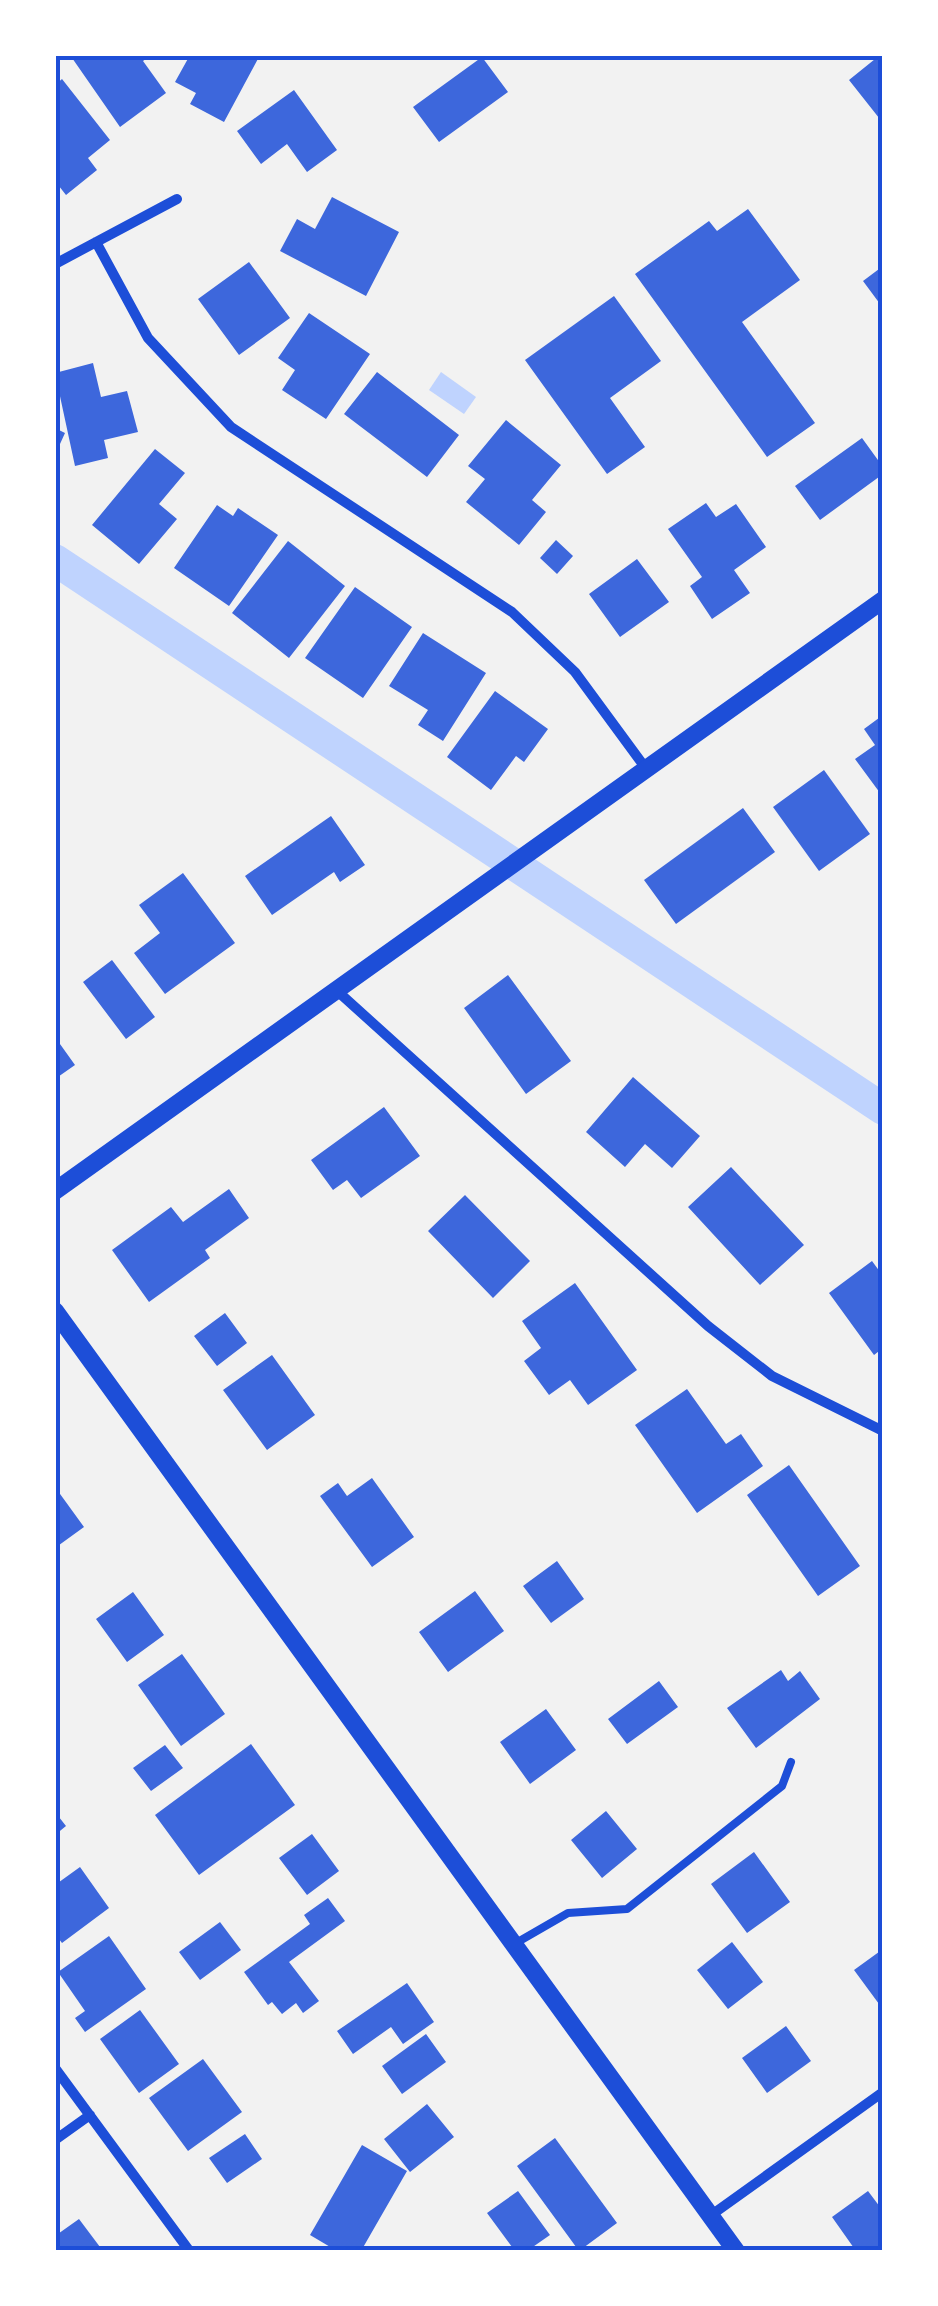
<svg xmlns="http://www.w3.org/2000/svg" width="938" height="2306" font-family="'Sofia Sans Condensed',sans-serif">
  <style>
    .water { fill: #bfd3fe }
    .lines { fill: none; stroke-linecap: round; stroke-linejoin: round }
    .canal { stroke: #bfd3fe; stroke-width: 32 }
    .building { fill: #3d67dc }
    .service { stroke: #1d4ed8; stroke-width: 8 }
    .minor { stroke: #1d4ed8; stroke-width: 10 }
    .tertiary { stroke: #1d4ed8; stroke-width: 18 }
    .neatline { fill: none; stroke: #1d4ed8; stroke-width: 4 }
  </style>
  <rect width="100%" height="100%" fill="#f2f2f2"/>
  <path class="water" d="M441,372l35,25 -12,17 -35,-24z"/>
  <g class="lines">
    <path class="canal" d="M55,560l828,549"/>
  </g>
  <path class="building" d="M70,55h81l-8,6 23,32 -46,34z
    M190,55h70l-36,67 -34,-18 6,-11 -21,-11z
    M880,55h3v68l-34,-43z
    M482,57l26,35 -69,50 -26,-35z
    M62,79l48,61 -22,18 9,12 -31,25 -11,-14v-96z
    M294,90l43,60 -30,22 -20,-28 -26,20 -24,-33z
    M332,197l67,35 -33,64 -86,-45 17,-32 18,10z
    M748,209l52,71 -58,42 73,101 -48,34 -132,-183 74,-53 8,10z
    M249,262l41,56 -51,37 -41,-56z
    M883,266v42l-20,-27z
    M614,296l47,65 -51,37 35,49 -38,27 -82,-114z
    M309,313l61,41 -44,65 -44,-29 13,-20 -17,-12z
    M93,363l8,34 26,-6 11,41 -34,8 4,18 -33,8 -20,-93z
    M377,372l82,63 -32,42 -83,-63z
    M506,420l55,45 -29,35 14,12 -27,33 -53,-43 19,-23 -17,-13z
    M55,428l10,5 -10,22z
    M862,438l21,29v7l-63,46 -25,-34z
    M155,449l30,24 -26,31 18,15 -38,45 -47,-39z
    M706,503l10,14 20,-13 30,43 -32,23 16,23 -38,26 -22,-33 12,-9 -34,-48z
    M217,505l16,11 5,-8 40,27 -49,71 -55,-38z
    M556,540l17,16 -16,18 -17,-16z
    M288,541l57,45 -56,72 -57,-45z
    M637,559l32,43 -49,35 -31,-43z
    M355,587l57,40 -49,71 -58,-40z
    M423,633l63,40 -43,68 -25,-16 10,-15 -39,-24z
    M495,691l53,38 -24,33 -8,-6 -25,34 -44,-33z
    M883,715v82l-28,-38 20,-14 -11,-16z
    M824,770l46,64 -51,37 -46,-64z
    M743,808l32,44 -99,72 -32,-44z
    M331,816l34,49 -25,17 -6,-10 -62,43 -27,-39z
    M183,873l52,70 -70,51 -31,-41 26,-20 -21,-28z
    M112,960l43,57 -29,22 -43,-57z
    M508,975l63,86 -45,33 -62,-86z
    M55,1037l20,28 -20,14z
    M633,1077l67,59 -28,32 -27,-24 -20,23 -39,-35z
    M384,1107l36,49 -59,42 -14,-18 -14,10 -22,-30z
    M731,1167l73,78 -44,40 -72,-78z
    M229,1189l20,29 -44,32 5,8 -61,44 -37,-52 59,-43 12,15z
    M465,1195l65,66 -37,37 -65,-67z
    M872,1261l11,15v72l-9,7 -45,-62z
    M575,1283l62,87 -49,35 -18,-25 -21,15 -25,-34 17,-13 -19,-27z
    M225,1313l22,30 -30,23 -23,-30z
    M272,1355l43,60 -48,35 -44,-60z
    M687,1389l39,55 15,-10 22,32 -66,47 -62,-88z
    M789,1465l71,101 -42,30 -71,-101z
    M372,1478l42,59 -42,30 -52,-71 18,-13 9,13z
    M55,1487l29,40 -29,21z
    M557,1561l27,38 -33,24 -28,-37z
    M475,1591l29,40 -56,41 -29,-40z
    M133,1592l31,43 -37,27 -31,-43z
    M182,1654l43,60 -44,32 -43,-61z
    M781,1670l7,11 12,-10 20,28 -64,49 -29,-40z
    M659,1681l19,26 -51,37 -19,-25z
    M546,1709l30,41 -46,34 -30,-42z
    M251,1744l44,61 -96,70 -44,-60z
    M165,1745l18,23 -32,23 -18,-23z
    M606,1811l31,38 -35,29 -31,-38z
    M55,1812l11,14 -11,9z
    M312,1834l27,37 -32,24 -28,-37z
    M754,1852l36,50 -43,31 -36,-49z
    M80,1867l29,41 -47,35 -7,-9v-49z
    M328,1898l17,23 -56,41 30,39 -16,12 -7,-10 -14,11 -10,-12 -4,3 -24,-33 66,-48 -6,-9z
    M220,1922l21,28 -41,30 -21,-28z
    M109,1936l37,53 -61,43 -10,-14 10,-7 -27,-39z
    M732,1942l31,40 -35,27 -31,-39z
    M883,1949v53l-4,2 -25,-34z
    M407,1983l27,39 -31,22 -12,-17 -38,27 -16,-23z
    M140,2010l39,54 -40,29 -39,-54z
    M786,2026l25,35 -44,32 -25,-35z
    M426,2034l20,28 -44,32 -20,-28z
    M203,2059l39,53 -54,39 -39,-53z
    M427,2104l27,33 -44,35 -26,-33z
    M245,2134l17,25 -35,24 -18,-25z
    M555,2138l62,85 -38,28 -62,-85z
    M362,2145l45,26 -46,80h-24l-27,-16z
    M518,2191l32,44 -23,16h-12l-28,-38z
    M868,2191l15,20v40h-27l-24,-34z
    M79,2219l24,32h-48v-15z"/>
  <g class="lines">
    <path class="service" d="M516,1943l52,-30 59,-4 155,-123 9,-24"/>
    <path class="minor" d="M96,242l52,96 83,89 281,185 63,60 72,98
      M55,264l122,-65
      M335,989l373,337 64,50 111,55
      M55,2068l133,181
      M55,2140l35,-25
      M710,2216l173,-124"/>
    <path class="tertiary" d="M55,1191l828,-591
      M55,1311l681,940"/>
  </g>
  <rect width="938" height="2306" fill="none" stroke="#ffffff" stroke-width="115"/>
  <rect x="58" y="58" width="822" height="2190" class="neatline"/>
</svg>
